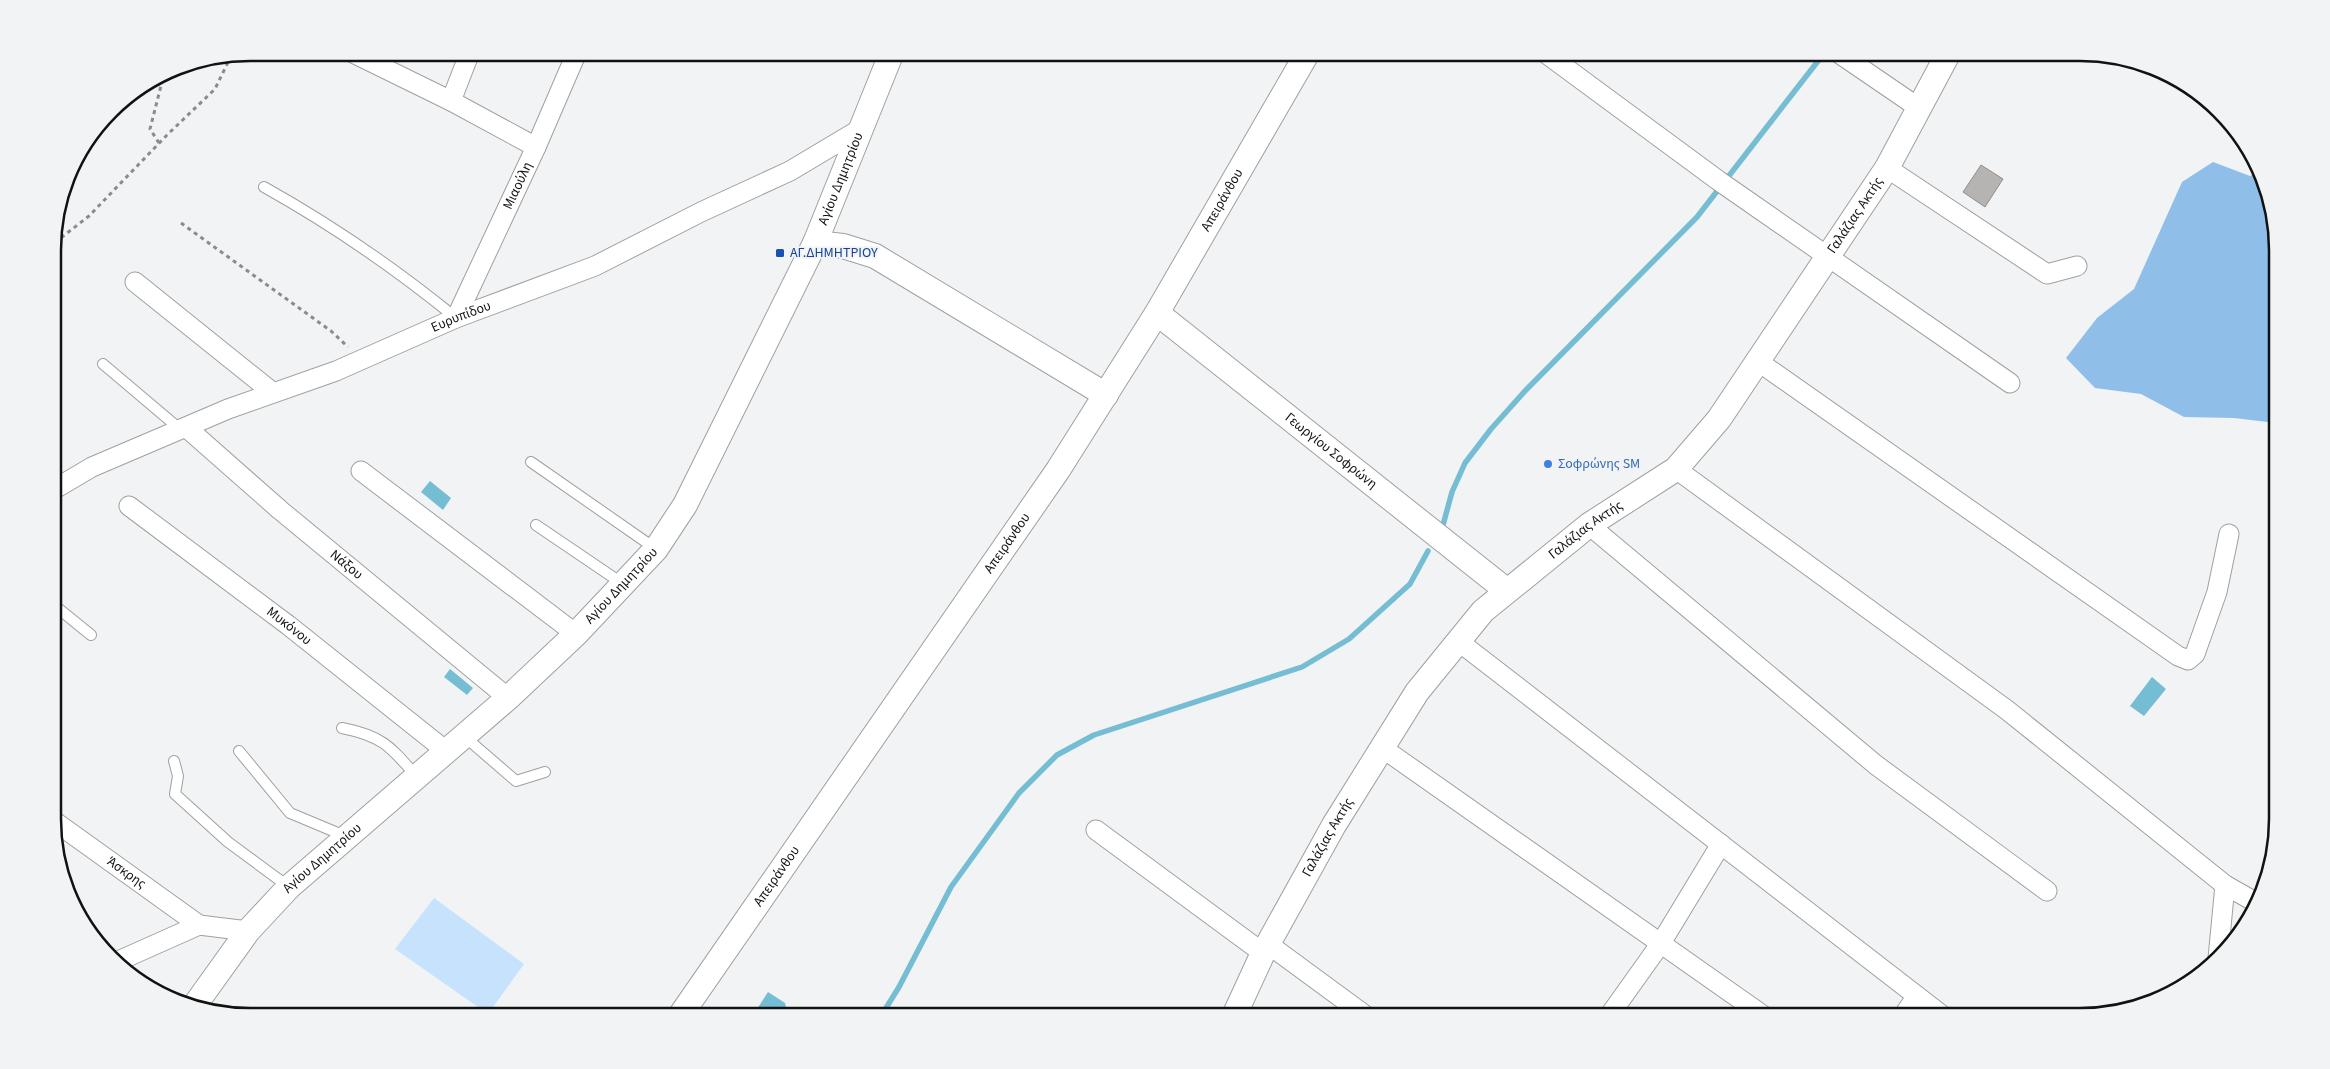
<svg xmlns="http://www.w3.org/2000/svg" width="2330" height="1069" font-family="'Source Sans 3',sans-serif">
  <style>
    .green { fill: #c6e2fd }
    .forest { fill: #8fbee9 }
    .water { fill: #75bdd3 }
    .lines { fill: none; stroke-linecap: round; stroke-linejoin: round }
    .stream { stroke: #75bdd3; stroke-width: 5.5 }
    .building { fill: #b6b4b3; stroke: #908f8e }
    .service-casing { stroke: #9fa0a1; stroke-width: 12 }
    .minor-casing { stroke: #9fa0a1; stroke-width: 21 }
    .tertiary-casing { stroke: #9fa0a1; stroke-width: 26 }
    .path { stroke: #8a8b8c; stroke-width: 3; stroke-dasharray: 4 4; stroke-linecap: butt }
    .service { stroke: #fff; stroke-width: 10 }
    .minor { stroke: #fff; stroke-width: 19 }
    .tertiary { stroke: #fff; stroke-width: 24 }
    .transit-dot { fill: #1a4fb4; stroke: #f2f3f4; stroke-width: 2 }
    .shop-dot { fill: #3f7fe0; stroke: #f2f3f4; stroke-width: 2 }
    .labels { text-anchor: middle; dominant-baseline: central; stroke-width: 4; stroke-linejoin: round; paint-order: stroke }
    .street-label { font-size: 14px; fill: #111212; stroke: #f2f3f4 }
    .transit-label { font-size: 14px; fill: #164399; stroke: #f2f3f4; text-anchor: start }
    .shop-label { font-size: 14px; fill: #366cbe; stroke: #f2f3f4; text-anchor: start }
    .rim { fill: none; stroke: #111212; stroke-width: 2.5 }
  </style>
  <rect width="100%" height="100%" fill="#f2f3f4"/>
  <path class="green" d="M434,898l90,66 -36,50 -93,-65z"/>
  <path class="forest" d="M2213,162l37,14 10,-5 16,54v198l-42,-5 -50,-1 -43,-23 -46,-6 -29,-30 31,-40 37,-29 48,-107z"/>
  <path class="water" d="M430,481l21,17 -8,12 -22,-18z
    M450,669l23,19 -6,7 -23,-18z
    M2152,677l14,12 -22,27 -14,-10z
    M768,992l17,11 3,13h-18l-13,-7z"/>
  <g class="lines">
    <path class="stream" d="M1443,525l9,-33 13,-29 26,-34 33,-37 173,-175 128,-165
      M881,1016l18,-29 52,-100 68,-94 38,-38 37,-20 208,-68 47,-28 61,-55 18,-33"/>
  </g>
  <path class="building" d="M1981,165l22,14 -18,28 -22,-15z"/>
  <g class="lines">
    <defs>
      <path id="service" d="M264,187c68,38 132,82 192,131
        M103,364l78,66
        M531,462l125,87
        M536,525l87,59
        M54,605l37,30
        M342,728c41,8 49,19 75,49
        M465,737l51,44 29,-9
        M239,751l51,62 55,23
        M174,761l4,15 -3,18 53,48 61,45"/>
      <g id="minor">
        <path d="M351,52l100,49 85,46"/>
        <path d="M1544,52l175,129 291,202"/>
        <path d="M1837,52l82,56"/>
        <path d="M451,101l19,-49"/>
        <path d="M1887,168l160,106 30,-8"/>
        <path d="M135,282l137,110"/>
        <path id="s1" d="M456,318l80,-171 41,-95"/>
        <path d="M1756,360l422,296 10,4 7,-6 22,-62 12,-58"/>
        <path id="s2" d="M187,428l93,82 228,188"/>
        <path d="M1676,469l331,241 218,175 -7,73"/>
        <path d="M361,471l215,163"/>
        <path id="s3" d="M53,490l39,-23 136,-58 108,-38 120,-53 139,-52 106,-54 89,-41 72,-43"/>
        <path id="s4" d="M129,506l159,119 158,126"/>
        <path d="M1589,525l287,240 171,126"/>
        <path d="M1458,641l485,375"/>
        <path d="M1381,747l383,269"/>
        <path id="s5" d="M54,821l145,104"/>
        <path d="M1096,830l167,123"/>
        <path d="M2225,885l32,18"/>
        <path d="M1268,944l98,72"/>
        <path d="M116,962l83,-37 49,6"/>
        <path d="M1609,1016l52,-73 60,-99"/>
        <path d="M1903,1016l14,-20"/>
      </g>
      <g id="tertiary">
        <path d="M815,243l28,3 32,10 231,139"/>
        <path id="s6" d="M1157,313l349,277"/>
        <path id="s7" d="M195,1005l53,-74 41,-44 219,-189 68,-64 80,-85 29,-44 130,-262 77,-191"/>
        <path id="s8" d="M680,1016l378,-546 99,-157 151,-261"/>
        <path id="s9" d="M1234,1016l29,-63 71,-128 83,-133 66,-81 106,-86 87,-56 43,-50 168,-251 62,-116"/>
      </g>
    </defs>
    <use href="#service" class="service-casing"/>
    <use href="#minor" class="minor-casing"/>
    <use href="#tertiary" class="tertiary-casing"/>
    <path class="path" d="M159,143l-9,-14 14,-55
      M181,223l150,108 17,16
      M53,238l9,-1 27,-21 78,-81 48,-46 16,-33"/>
    <use href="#service" class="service"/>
    <use href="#minor" class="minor"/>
    <use href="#tertiary" class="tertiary"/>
  </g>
  <rect class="transit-dot" x="775" y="248" width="10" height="10" rx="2.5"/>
  <circle class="shop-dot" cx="1548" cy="464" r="5"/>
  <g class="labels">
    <g class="street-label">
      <text stroke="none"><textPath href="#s7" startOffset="1065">Αγίου Δημητρίου</textPath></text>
      <text stroke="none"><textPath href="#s1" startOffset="146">Μιαούλη</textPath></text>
      <text stroke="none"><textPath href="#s8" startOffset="980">Απειράνθου</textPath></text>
      <text stroke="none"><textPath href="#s9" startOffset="1028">Γαλάζιας Ακτής</textPath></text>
      <text stroke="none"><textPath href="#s3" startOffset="444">Ευρυπίδου</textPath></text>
      <text stroke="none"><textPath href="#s6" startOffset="222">Γεωργίου Σοφρώνη</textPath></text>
      <text stroke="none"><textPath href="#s9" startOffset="608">Γαλάζιας Ακτής</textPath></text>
      <text stroke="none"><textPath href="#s8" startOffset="575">Απειράνθου</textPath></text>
      <text stroke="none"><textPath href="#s2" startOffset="210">Νάξου</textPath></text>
      <text stroke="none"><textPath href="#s7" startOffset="600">Αγίου Δημητρίου</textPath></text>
      <text stroke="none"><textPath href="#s4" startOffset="200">Μυκόνου</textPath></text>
      <text stroke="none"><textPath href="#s9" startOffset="202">Γαλάζιας Ακτής</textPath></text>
      <text stroke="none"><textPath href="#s7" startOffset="195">Αγίου Δημητρίου</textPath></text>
      <text stroke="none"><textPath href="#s5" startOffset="89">Άσκρης</textPath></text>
      <text stroke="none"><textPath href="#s8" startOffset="170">Απειράνθου</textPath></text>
    </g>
    <g class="transit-label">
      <text x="790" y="253">ΑΓ.ΔΗΜΗΤΡΙΟΥ</text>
    </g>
    <g class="shop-label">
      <text x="1558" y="464">Σοφρώνης SM</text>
    </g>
  </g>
  <path d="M0 0H2330V1069H0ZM250 61H2080A189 189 0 0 1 2269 250V819A189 189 0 0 1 2080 1008H250A189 189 0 0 1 61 819V250A189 189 0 0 1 250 61Z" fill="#f2f3f4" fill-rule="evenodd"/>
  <path class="rim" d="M250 61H2080A189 189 0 0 1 2269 250V819A189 189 0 0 1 2080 1008H250A189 189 0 0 1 61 819V250A189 189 0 0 1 250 61Z"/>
</svg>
